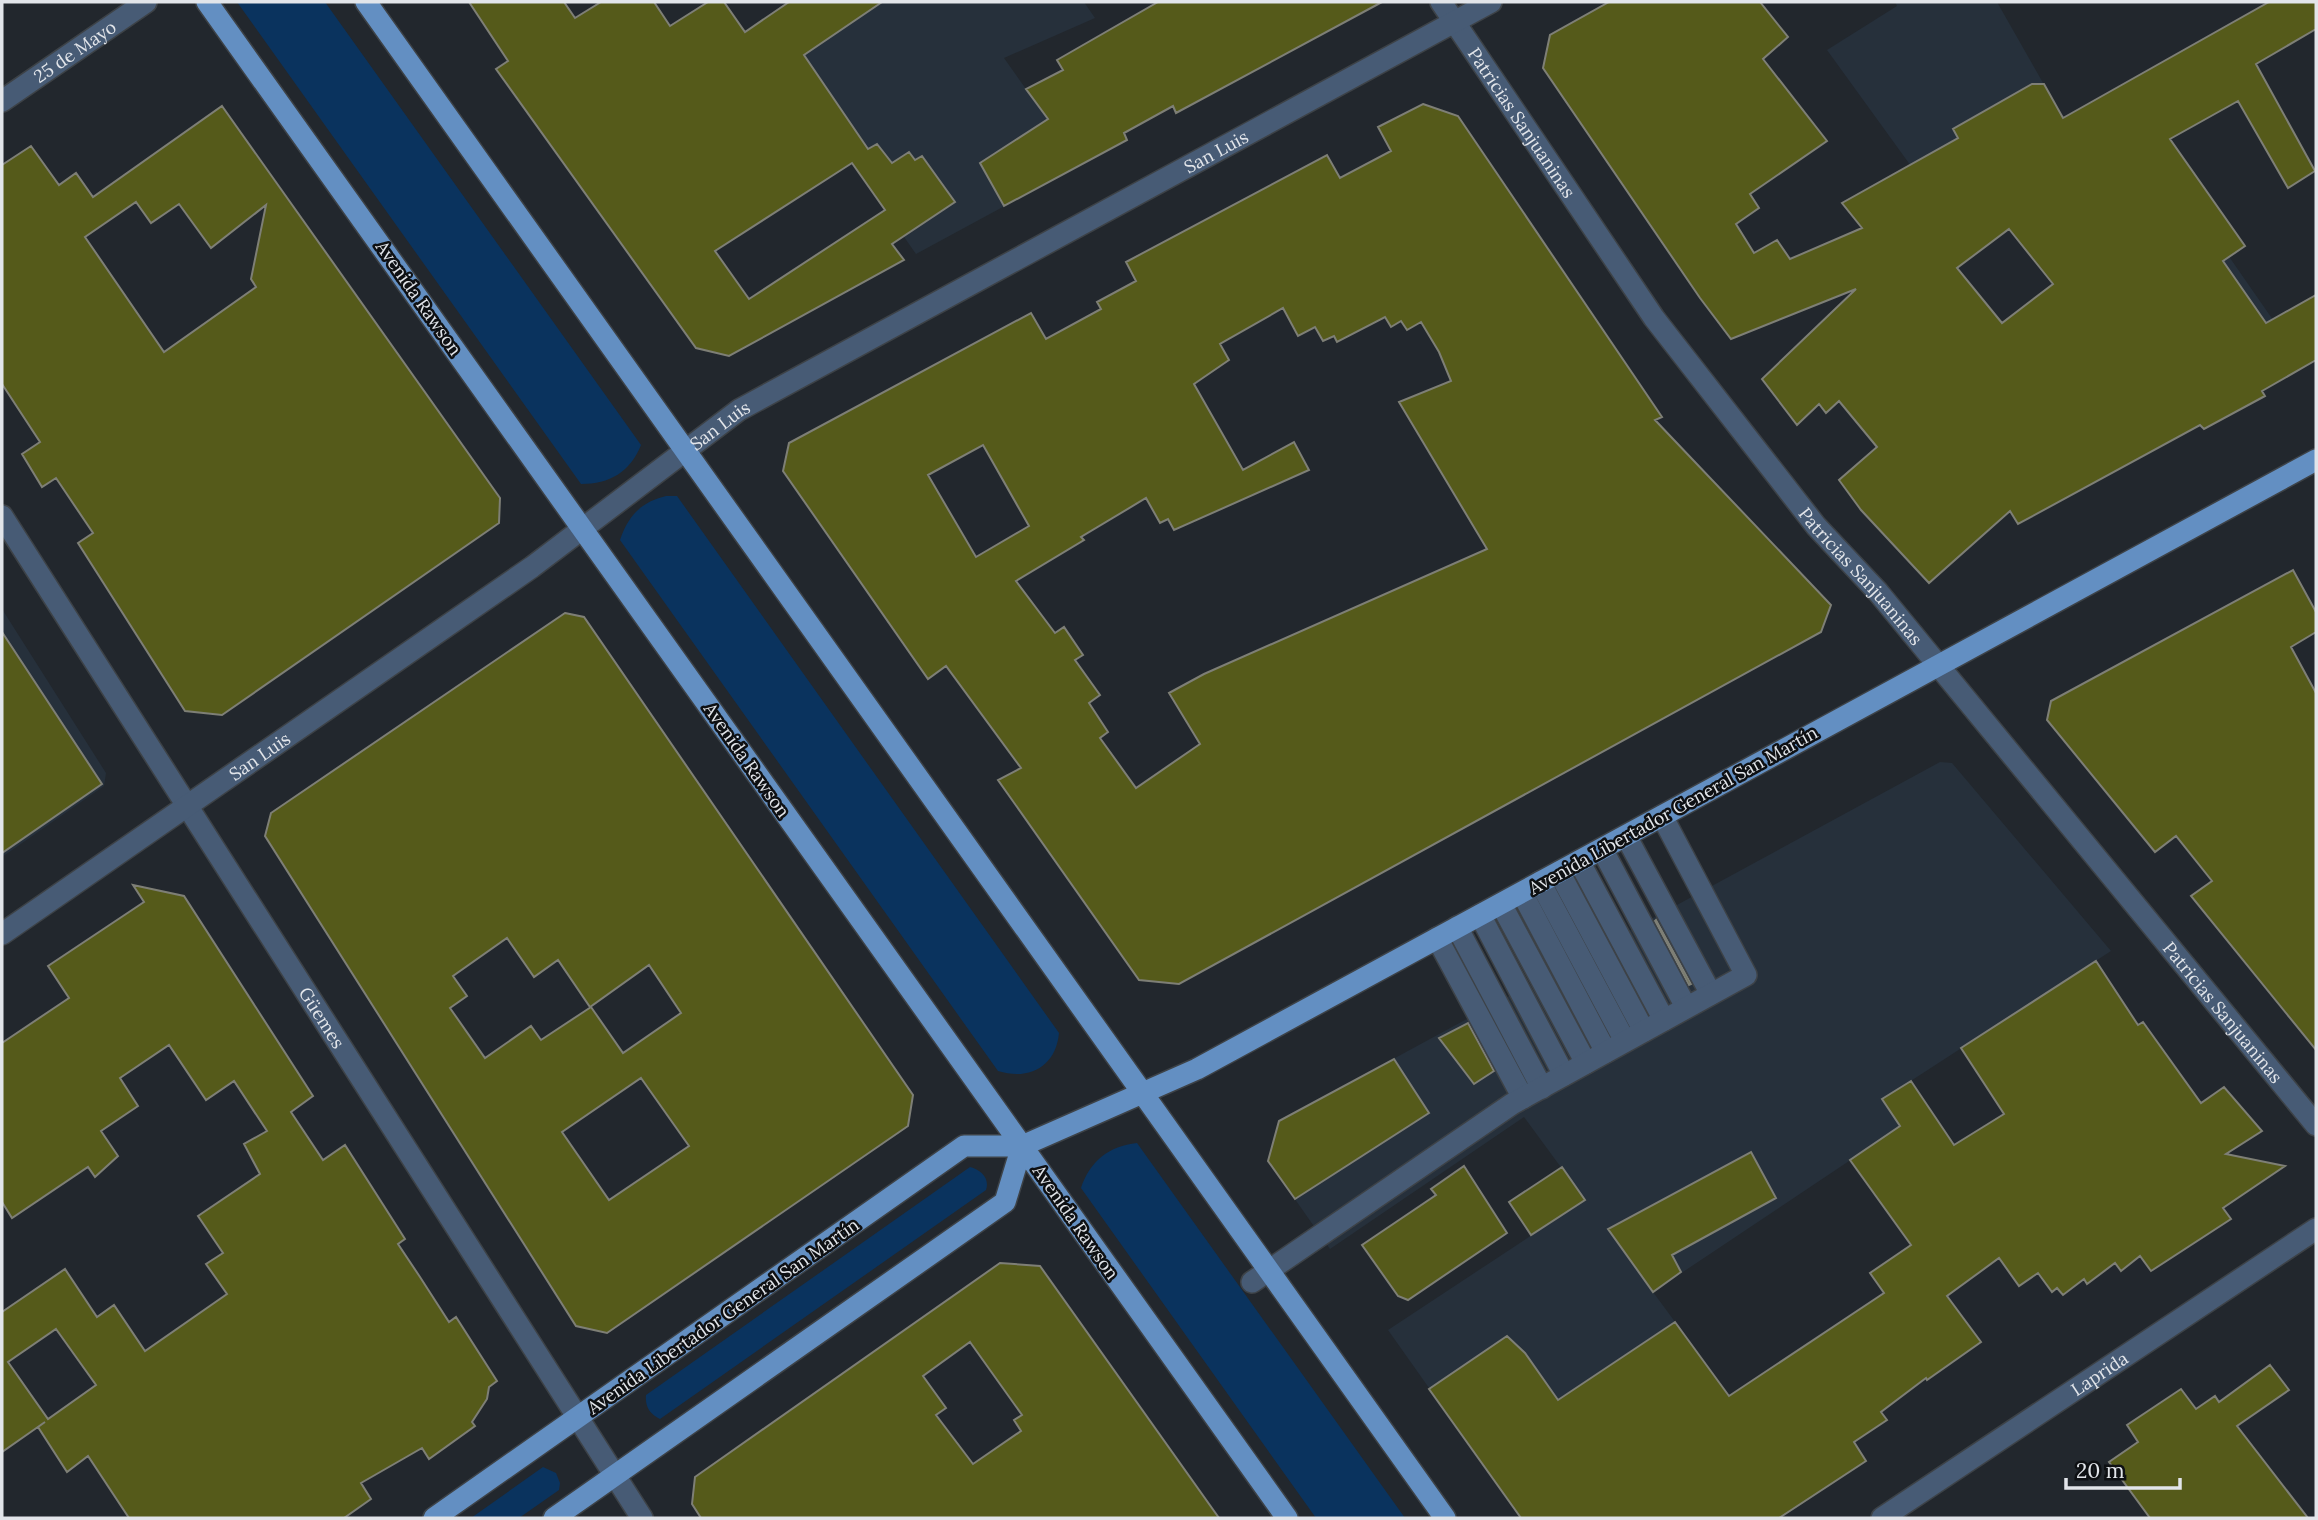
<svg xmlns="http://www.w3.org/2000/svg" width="2318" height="1520" font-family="Lora,serif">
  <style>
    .built { fill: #26303b }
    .green { fill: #0a335e }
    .building { fill: #555a1a; stroke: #7e7f76; stroke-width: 2; fill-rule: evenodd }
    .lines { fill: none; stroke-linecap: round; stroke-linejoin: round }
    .minor-casing { stroke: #3d4247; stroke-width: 24 }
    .major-casing { stroke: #3d4247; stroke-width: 24 }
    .minor { stroke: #475b75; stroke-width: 21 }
    .major { stroke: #638fc2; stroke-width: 21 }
    .labels { text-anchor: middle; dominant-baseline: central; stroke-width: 5; stroke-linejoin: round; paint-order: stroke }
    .street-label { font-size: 18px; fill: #e2e5ea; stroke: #0e1013 }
  </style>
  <rect width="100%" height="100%" fill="#22272d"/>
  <path class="built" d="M789,2h295l11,16 -91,40 76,107 -164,89 -64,-91 -198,127 -90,-127z
    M1895,2h102l66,116 142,104 100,144 -43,25 -196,-143 -137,-57 -102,-141 70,-44z
    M2,609l104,164 -2,13 -102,71z
    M1940,762l12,1 159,188 -228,148 17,28 -247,165 104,141 8,-4 47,68 -33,21h-258l-133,-188 197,-130 -61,-83 -194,132 -62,-88 11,-40z"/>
  <path class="green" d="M237,2h88l316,443c-11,27 -31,39 -60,39z
    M666,496h11l382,537c-3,33 -29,48 -61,38l-378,-531c8,-24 21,-38 46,-44z
    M1137,1143l268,375h-89l-235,-330c9,-27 28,-42 56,-45z
    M970,1167c11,3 20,11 16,23l-326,229c-10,-5 -15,-12 -14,-24z
    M543,1467l13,6 4,10 -1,7 -40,28h-48z"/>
  <path class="building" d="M469,2h95l11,16 26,-16h53l16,24 38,-24h16l21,30 44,-30h93l-78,53 64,94 9,-5 15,19 17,-11 6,8 7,-4 33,46 -63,42 12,16 -175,96 -33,-8 -200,-279 12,-8zM852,163l33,47 -136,89 -34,-48z
    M1158,2h224l-206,111 -3,-7 -49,27 3,7 -123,66 -24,-43 68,-44 -22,-30 37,-19 -6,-10z
    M1609,2h151l28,35 -25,22 64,82 -77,53 9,14 -23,16 18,29 23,-13 13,19 72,-31 -20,-25 116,-65 -5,-9 79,-45h12l19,34 206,-116h47v27l-60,35 59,107 -27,17 -50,-87 -68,38 75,107 -22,15 43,62 50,-28v65l-54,31 3,5 -61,33 -4,-4 -182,99 -8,-13 -81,72 -68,-73 -22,-30 38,-33 -38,-46 -13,12 -7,-9 -22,21 -35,-46 94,-90 -125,50 -31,-41 -157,-230 7,-33zM2009,229l44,55 -51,39 -45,-55z
    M1423,104l35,12 204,301 -7,3 176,185 -10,27 -642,352 -40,-4 -141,-200 23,-12 -75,-102 -18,13 -145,-208 6,-28 242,-130 15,26 55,-30 -4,-7 39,-21 -10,-19 201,-107 13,23 51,-27 -13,-24zM1283,308l15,28 17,-9 8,14 11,-5 3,6 48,-25 6,10 10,-6 6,9 14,-8 18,30 12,29 -52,21 88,147 -283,125 -35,19 31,51 -64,44 -36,-50 8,-6 -19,-29 11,-8 -25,-35 8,-5 -19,-28 -9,6 -39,-52 68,-41 -3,-3 65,-39 14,25 8,-4 6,11 135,-60 -15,-28 -51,28 -49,-86 35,-24 -9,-16zM983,445l46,81 -53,31 -48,-82z
    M222,106l278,392 -1,25 -277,192 -37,-4 -107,-168 15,-10 -37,-55 -14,9 -20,-33 18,-12 -38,-58v-219l29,-19 28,39 17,-12 17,24zM136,202l15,21 28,-19 32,44 55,-43 -15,74 5,8 -92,65 -79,-115z
    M2293,570l23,42v20l-25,15 25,46v357l-125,-154 21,-15 -36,-45 -21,16 -108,-132 4,-19z
    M565,613l19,4 329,478 -5,31 -301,207 -31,-7 -311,-490 6,-23zM507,938l27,39 24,-17 32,47 59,-42 32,48 -58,40 -32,-46 -50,33 -10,-14 -46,32 -35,-50 17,-12 -14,-20zM641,1078l48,68 -80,54 -47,-68z
    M2,632l100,152 -100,69z
    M133,885l51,11 129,200 -22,16 32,48 22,-15 60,94 -7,5 22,33 29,45 7,-5 41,64 -8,6 -2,12 -15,23 3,4 -46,33 -7,-11 -61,35 10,16 -27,19h-215l-41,-62 -21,16 -29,-45 7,-5 -43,30v-140l63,-43 32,48 17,-12 31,46 82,-57 -21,-30 17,-11 -25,-37 62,-42 -16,-30 23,-13 -33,-50 -28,19 -37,-55 -49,33 18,28 -37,25 17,25 -23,21 -7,-10 -76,51 -10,-16v-159l67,-45 -21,-32 96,-64zM56,1329l40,56 -48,34 -40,-57z
    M1656,920l35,64 -2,1 -34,-64z
    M2096,961l42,64 5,-3 58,81 23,-16 38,44 -36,23 59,12 -62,42 8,11 -80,52 -11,-15 -19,15 -6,-8 -28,21 -3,-5 -21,16 -6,-7 -5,4 -14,-19 -19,13 -20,-28 -52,38 34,46 -54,38 -1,-2 -45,34 6,8 -33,22 12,19 -87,57h-258l-92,-129 78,-53 18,17 33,47 117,-78 54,74 155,-103 -14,-20 41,-28 -61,-85 50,-34 -18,-27 29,-18 43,64 50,-31 -43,-66z
    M1468,1023l26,48 -20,13 -35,-46z
    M1394,1059l35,54 -134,86 -27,-38 11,-40z
    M1751,1152l25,46 -104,57 9,17 -28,20 -45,-63z
    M1464,1166l43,67 -99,67 -10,-4 -36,-51 74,-50 -5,-6z
    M1562,1167l23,33 -54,35 -22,-33z
    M1000,1263l40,3 179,252h-518l-9,-14 3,-27zM970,1342l52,73 -8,5 7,11 -48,33 -37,-49 10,-7 -23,-32z
    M2270,1365l19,25 -52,36 71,92h-158l-41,-56 29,-20 -11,-17 54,-36 15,20 19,-13 4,6z"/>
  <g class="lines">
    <defs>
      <g id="minor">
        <path id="s1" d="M1441,2l213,316 162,208 62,66 438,533"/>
        <path id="s2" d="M2,101l144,-99"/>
        <path id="s3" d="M2,516l640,1002"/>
        <path d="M1626,836l85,158"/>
        <path d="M1602,849l84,158"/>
        <path d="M1579,861l85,159"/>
        <path d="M1559,872l85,159"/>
        <path d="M1540,882l85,159"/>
        <path d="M1522,893l84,159"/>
        <path d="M1501,904l85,159"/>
        <path d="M1480,915l84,160"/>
        <path d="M1457,927l85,161"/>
        <path id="s4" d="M2,934l530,-367 207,-157 752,-408"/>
        <path d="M1437,938l86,160"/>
        <path d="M1252,1282l260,-178 234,-129 -84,-159"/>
        <path id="s5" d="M1882,1518l434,-289"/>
      </g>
      <path id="major" d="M207,2l1080,1516
        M366,2l1079,1516
        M434,1518l530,-372h58l175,-77 1119,-609
        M554,1518l451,-316 17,-56"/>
    </defs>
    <use href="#minor" class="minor-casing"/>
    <use href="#major" class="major-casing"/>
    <use href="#minor" class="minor"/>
    <use href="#major" class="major"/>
  </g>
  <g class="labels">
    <g class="street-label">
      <text stroke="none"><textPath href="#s2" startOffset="88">25 de Mayo</textPath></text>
      <text stroke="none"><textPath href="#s1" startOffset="145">Patricias Sanjuaninas</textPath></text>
      <text stroke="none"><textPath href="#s4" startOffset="1447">San Luis</textPath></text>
      <text transform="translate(419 298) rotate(55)">Avenida Rawson</text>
      <text stroke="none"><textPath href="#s4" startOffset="880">San Luis</textPath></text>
      <text stroke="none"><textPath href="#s1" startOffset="712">Patricias Sanjuaninas</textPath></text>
      <text stroke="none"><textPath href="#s4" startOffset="313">San Luis</textPath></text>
      <text transform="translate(747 760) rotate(55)">Avenida Rawson</text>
      <text transform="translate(1673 810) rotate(-29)">Avenida Libertador General San Martín</text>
      <text stroke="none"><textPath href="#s1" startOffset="1279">Patricias Sanjuaninas</textPath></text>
      <text stroke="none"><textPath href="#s3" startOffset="595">Güemes</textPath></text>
      <text transform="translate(1076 1222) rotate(55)">Avenida Rawson</text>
      <text transform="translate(723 1316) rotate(-35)">Avenida Libertador General San Martín</text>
      <text stroke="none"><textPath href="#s5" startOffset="261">Laprida</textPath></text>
    </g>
  </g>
  <rect width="2318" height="1520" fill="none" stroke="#e2e5ea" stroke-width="7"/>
  <path d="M2066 1478v10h114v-10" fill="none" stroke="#e2e5ea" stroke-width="3.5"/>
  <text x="2076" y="1478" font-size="21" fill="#e2e5ea" stroke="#0e1013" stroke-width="5" paint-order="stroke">20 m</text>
</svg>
